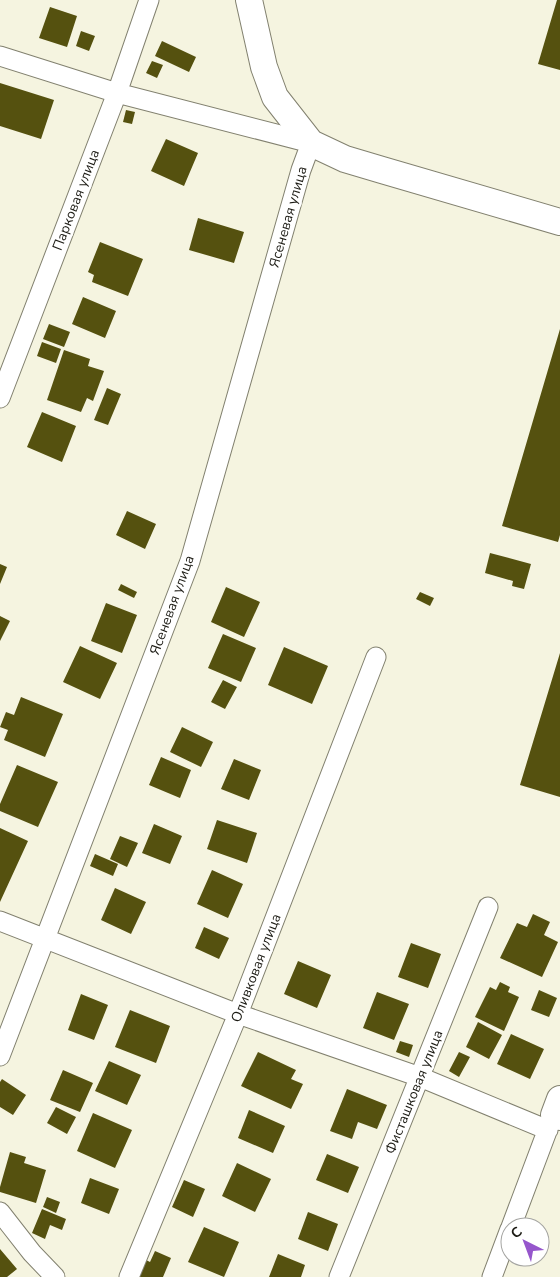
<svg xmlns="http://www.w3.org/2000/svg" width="560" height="1277" font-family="'Nunito Sans',sans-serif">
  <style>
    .building { fill: #55510f }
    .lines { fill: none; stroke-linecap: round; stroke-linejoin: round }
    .street-casing { stroke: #82816f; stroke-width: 21 }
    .secondary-casing { stroke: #82816f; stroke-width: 28 }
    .street { stroke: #fff; stroke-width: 19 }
    .secondary { stroke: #fff; stroke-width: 26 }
    .labels { text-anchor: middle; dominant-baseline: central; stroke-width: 5; stroke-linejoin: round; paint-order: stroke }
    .street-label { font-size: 14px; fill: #1c1b14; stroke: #fff }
  </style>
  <rect width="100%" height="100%" fill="#f5f4e0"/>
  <path class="building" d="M557,0h3v70l-22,-6z
    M50,7l27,9 -10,31 -28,-9z
    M81,31l14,5 -6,15 -13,-5z
    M162,41l34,16 -7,15 -34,-16z
    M152,61l11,4 -6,13 -11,-5z
    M0,83l54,17 -13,39 -41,-13z
    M126,110l9,2 -3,12 -9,-2z
    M166,139l32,14 -14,33 -33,-15z
    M198,218l46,14 -10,31 -45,-13z
    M100,242l43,17 -15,37 -36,-14 2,-7 -6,-3z
    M83,297l33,14 -11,27 -33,-14z
    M49,324l21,8 -6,15 -21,-8z
    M560,329v206l-2,7 -56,-16z
    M42,342l19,7 -5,14 -19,-7z
    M64,350l26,9 -2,7 16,5 -11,30 -6,-3 -6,14 -34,-12z
    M107,388l14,6 -13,31 -14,-5z
    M42,412l34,14 -14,36 -35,-15z
    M127,511l29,13 -11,25 -29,-14z
    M490,553l41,11 -7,25 -12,-3 1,-5 -28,-8z
    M0,564l7,3 -7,17z
    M121,584l16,8 -3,6 -16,-8z
    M226,587l34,15 -16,35 -33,-15z
    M420,592l14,6 -4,8 -14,-7z
    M106,603l31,12 -15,38 -31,-12z
    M0,616l10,5 -10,20z
    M223,634l33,14 -15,34 -33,-14z
    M80,646l37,17 -17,36 -37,-17z
    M284,647l44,19 -16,38 -44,-19z
    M560,653v144l-40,-12z
    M223,680l14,7 -12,22 -14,-7z
    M21,697l42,17 -18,43 -41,-17 4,-10 -8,-3 6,-15 8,3z
    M182,727l31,15 -12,25 -31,-15z
    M161,757l30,13 -11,28 -31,-13z
    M234,759l27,11 -12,30 -28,-11z
    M17,765l41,17 -20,45 -38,-16v-7z
    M217,820l40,13 -10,30 -40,-14z
    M154,824l28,12 -12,28 -28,-11z
    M0,828l28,13 -28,61z
    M120,836l18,7 -11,24 -17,-8z
    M95,854l23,10 -5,12 -23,-10z
    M212,870l31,14 -15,34 -31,-14z
    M115,888l31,14 -15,32 -30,-14z
    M533,914l17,8 -6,13 14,7 -16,35 -42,-19 17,-35 10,4z
    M204,927l25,11 -10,21 -24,-11z
    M411,943l30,11 -13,34 -30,-11z
    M298,961l33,14 -14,33 -33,-14z
    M500,982l10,5 -2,5 11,5 -15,34 -29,-14 15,-30 6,3z
    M539,990l18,8 -8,19 -18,-7z
    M377,992l32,12 -15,36 -31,-12z
    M81,994l27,11 -14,35 -26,-10z
    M130,1010l40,16 -14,37 -41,-16z
    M478,1022l24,13 -13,24 -23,-12z
    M511,1034l33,15 -14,30 -33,-15z
    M400,1041l13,4 -4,12 -13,-5z
    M258,1052l38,18 -5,9 12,5 -12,25 -50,-23z
    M459,1052l11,5 -11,20 -10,-6z
    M109,1061l32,14 -14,30 -32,-14z
    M63,1070l30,13 -13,29 -30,-12z
    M2,1079l24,16 -13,20 -13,-8v-25z
    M347,1089l40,16 -10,24 -19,-7 -6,17 -22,-8z
    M56,1107l20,10 -9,17 -20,-11z
    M249,1110l36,16 -12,27 -35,-15z
    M93,1113l39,17 -17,38 -38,-17z
    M10,1152l16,5 -2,6 22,7 -10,33 -36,-11v-5z
    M327,1154l32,13 -11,26 -32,-13z
    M237,1163l34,16 -16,33 -33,-16z
    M90,1178l29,11 -10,25 -28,-11z
    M184,1180l21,9 -12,28 -21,-10z
    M47,1197l13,5 -4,11 -13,-6z
    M42,1209l24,10 -4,11 -12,-5 -5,14 -13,-6z
    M308,1212l30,12 -10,27 -30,-12z
    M204,1227l35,15 -15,35 -36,-15z
    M0,1249l17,20 -10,8h-7z
    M155,1251l16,7 -8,19h-25l8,-17 4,2z
    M278,1254l27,11 -4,12h-32z"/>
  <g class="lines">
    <defs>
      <path id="street" d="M0,56l117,37 194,50 -10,27 -111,391 -190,495
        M0,398l117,-305 32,-93
        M0,921l238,93 182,63 128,53
        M0,1212l32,41 23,24
        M511,1227l41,-109
        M129,1277l109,-263 138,-357
        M339,1277l149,-370
        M492,1277l18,-48"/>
      <path id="secondary" d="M249,0l15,67 11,30 36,46 34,16 37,11 178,52
        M560,1099l-6,16 6,2"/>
    </defs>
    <use href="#street" class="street-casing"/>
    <use href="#secondary" class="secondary-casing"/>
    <use href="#street" class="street"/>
    <use href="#secondary" class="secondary"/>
  </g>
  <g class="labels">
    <g class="street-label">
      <text transform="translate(76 200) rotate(-69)">Парковая улица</text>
      <text transform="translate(288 217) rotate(-74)">Ясеневая улица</text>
      <text transform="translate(172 605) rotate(-70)">Ясеневая улица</text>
      <text transform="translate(256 968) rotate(-69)">Оливковая улица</text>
      <text transform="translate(414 1092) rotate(-68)">Фисташковая улица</text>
    </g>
  </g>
  <g transform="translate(525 1242) rotate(318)"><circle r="24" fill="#ffffff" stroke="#a4a4a1"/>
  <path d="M0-4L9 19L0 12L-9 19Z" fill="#9656cc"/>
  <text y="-8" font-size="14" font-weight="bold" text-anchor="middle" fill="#1c1b14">С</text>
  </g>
</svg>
